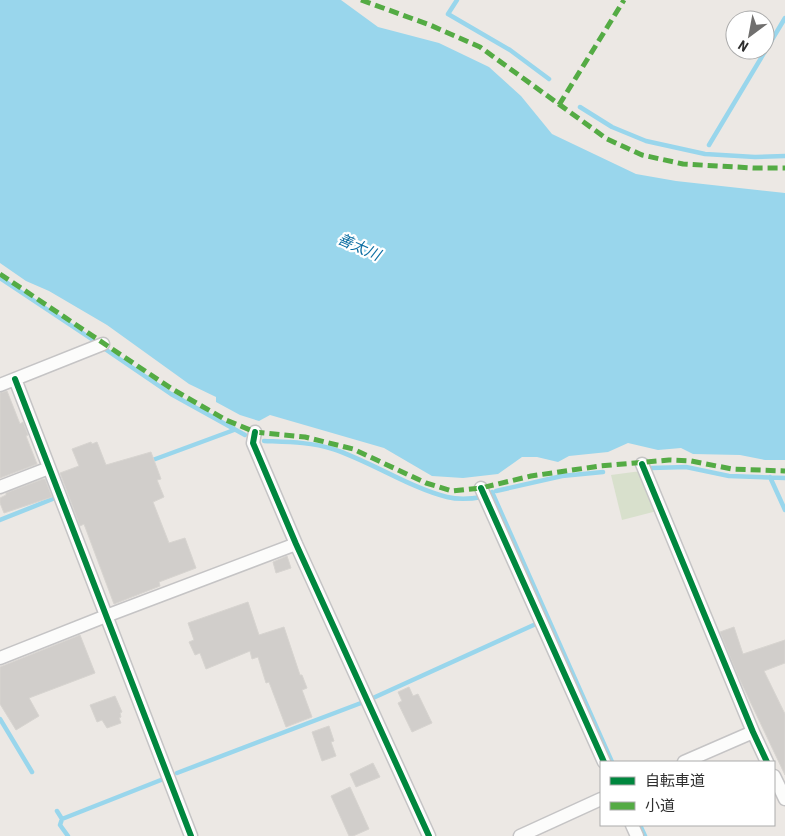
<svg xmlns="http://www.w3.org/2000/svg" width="785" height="836" font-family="'Roboto Condensed','Noto Sans JP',sans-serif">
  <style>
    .cemetery { fill: #d8e0cc }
    .water { fill: #99d6ec }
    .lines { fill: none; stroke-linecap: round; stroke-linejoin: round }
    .stream { stroke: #99d6ec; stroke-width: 4.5 }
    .building { fill: #d1cecb; stroke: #d7d4d0 }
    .street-casing { stroke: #c5c4c5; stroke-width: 15 }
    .street { stroke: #fcfcfb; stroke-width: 12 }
    .quiet { stroke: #54ab44; stroke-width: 5; stroke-dasharray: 10 5; stroke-linecap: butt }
    .cycleway-casing { stroke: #fff; stroke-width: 9 }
    .cycleway { stroke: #00873e; stroke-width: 6 }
    .labels { text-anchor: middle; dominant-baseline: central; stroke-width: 4.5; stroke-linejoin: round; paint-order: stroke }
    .water-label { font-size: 15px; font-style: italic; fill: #0d6fa3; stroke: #fff }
  </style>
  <rect width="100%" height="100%" fill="#ece8e4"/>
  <path class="cemetery" d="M641,471l16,40 -35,9 -11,-45z"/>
  <path class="water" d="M0,0h341l37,27 61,16 50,24 32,29 31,38 84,40 40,7 109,12v267h-20l-25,-5 -47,-1 -12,-6 -23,2 -30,-7 -20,9 -39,4 -11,6 -21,-5h-15l-24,17 -35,4 -31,-2 -48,-28 -114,-33 -11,6 -19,-6 -24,-13v-5l-27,-13 -82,-59 -58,-34 -23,-10 -26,-18z"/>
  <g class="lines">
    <path class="stream" d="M457,0l-9,14 62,36 39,29
      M580,107l32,20 34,14 59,13 50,3 30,-1
      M709,145l76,-127
      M0,278l93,62
      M105,349l66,45 74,41
      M264,441c24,1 46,1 69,8 39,13 75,38 114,48 12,3 24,2 35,0
      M150,461l84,-31
      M651,468l35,-1 43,9 56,2
      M770,477l15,33
      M496,491l66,-15 41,-4
      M492,492l120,270
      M0,520l55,-22
      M373,698l165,-75
      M0,719l32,53
      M177,773l184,-70
      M57,811l5,8 104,-41
      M62,819l-2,6 8,11
      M640,825l5,11"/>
  </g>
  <path class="building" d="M7,391l13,33 3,-2 5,13 -2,1 11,28 -37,14v-85z
    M91,442l1,2 5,-2 9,23 45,-13 10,27 -4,1 7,17 -11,5 16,41 16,-5 11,30 -37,14 1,4 -46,18 -30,-80 -4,2 -20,-53 19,-7 -7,-17z
    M43,479h2l7,18 -48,16 -4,-10v-5l6,-3v-2z
    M287,556l4,12 -15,5 -3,-11z
    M248,602l11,33 25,-8 16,48h2l5,13 -5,2 10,27 -26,10 -17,-45 -3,1 -8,-26 -6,2 -2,-8 -44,18 -6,-16 -5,2 -6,-13 5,-2 -6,-17z
    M734,627l9,27 42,-14v23l-21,8 21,43v61l-47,-99 -18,-44z
    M80,635l15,38 -66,25 10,18 -23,14 -16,-26v-37z
    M409,687l4,9 5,-2 14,29 -20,9 -14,-29 4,-2 -4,-9z
    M115,696l7,16 -2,1 1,4 -2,1 2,5 -14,5 -5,-8 -5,2 -7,-17z
    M329,726l5,15 -3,1 5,14 -14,5 -10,-29z
    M373,763l7,14 -24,10 -6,-13z
    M350,787l19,42 -16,7h-4l-18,-40z"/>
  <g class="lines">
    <defs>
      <path id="street" d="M15,379l176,457
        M0,385l103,-41
        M255,432l-2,11 43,101 133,292
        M642,464l111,268 14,30
        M0,487l49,-19
        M481,488l123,274
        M0,658l106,-42 190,-72
        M684,762l69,-30
        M774,776l11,23
        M632,825l5,11
        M520,836l81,-37"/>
    </defs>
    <use href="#street" class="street-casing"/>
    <use href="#street" class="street"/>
    <path class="quiet" d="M361,0l69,25 50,22 127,92 35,16 41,9 70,4h32
      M559,105l65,-105
      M0,274l172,115 54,31 29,12 50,5 48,12 73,34 26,8 29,-3 50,-12 69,-10 69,-6 22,1 41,8 53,2"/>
    <defs>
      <path id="cycleway" d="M15,379l176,457
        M255,432l-2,11 43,101 133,292
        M642,464l111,268 14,30
        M481,488l123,274"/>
    </defs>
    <use href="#cycleway" class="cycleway-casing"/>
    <use href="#cycleway" class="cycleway"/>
  </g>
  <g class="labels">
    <g class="water-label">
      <text transform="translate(359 247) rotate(24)">善太川</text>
    </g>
  </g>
  <rect x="600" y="761" width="175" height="65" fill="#ffffff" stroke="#ababab"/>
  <rect x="610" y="777" width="25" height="8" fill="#00873e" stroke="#ababab"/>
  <text x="645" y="786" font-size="15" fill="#2e2e2e">自転車道</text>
  <rect x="610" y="802" width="25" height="8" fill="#54ab44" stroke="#ababab"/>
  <text x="645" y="811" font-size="15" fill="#2e2e2e">小道</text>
  <g transform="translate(750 35) rotate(212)"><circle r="24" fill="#ffffff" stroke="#ababab"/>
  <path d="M0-4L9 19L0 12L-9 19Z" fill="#706f6e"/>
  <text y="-8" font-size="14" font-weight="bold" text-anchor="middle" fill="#2e2e2e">N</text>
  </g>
</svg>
